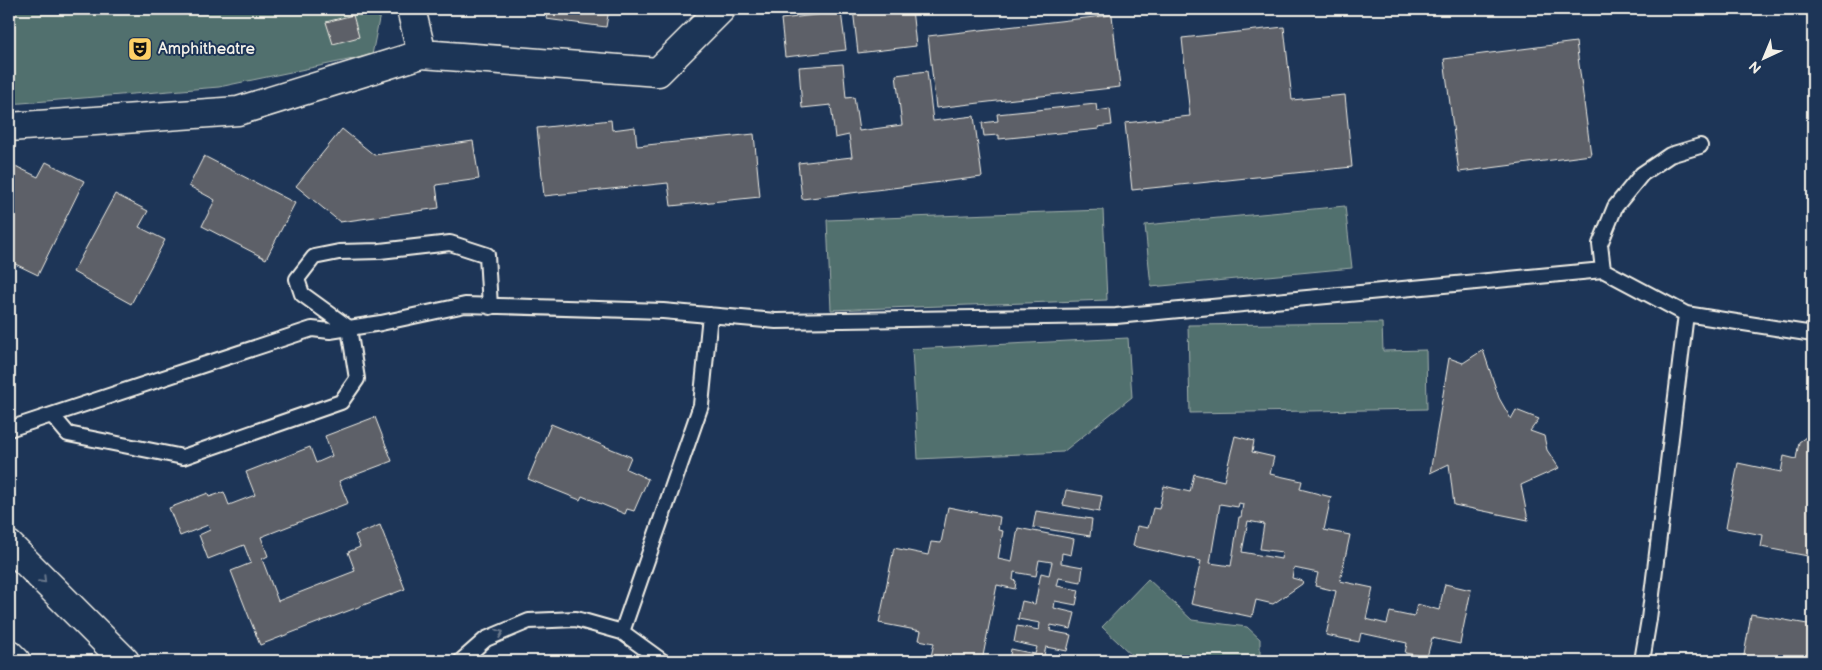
<svg xmlns="http://www.w3.org/2000/svg" width="1822" height="670" font-family="'Balsamiq Sans',sans-serif">
  <style>
    .green { fill: #516f6e; stroke: #a2b0ab }
    .building { fill: #5d6168; stroke: #f4f1e8; fill-rule: evenodd }
    .lines { fill: none; stroke-linecap: round; stroke-linejoin: round }
    .service-casing { stroke: #f4f1e8; stroke-width: 18 }
    .minor-casing { stroke: #f4f1e8; stroke-width: 31 }
    .secondary-casing { stroke: #f4f1e8; stroke-width: 31 }
    .service { stroke: #1d3557; stroke-width: 14 }
    .minor { stroke: #1d3557; stroke-width: 28 }
    .secondary { stroke: #1d3557; stroke-width: 28 }
    .oneway { stroke: #68778a }
    .labels { text-anchor: middle; dominant-baseline: central; stroke-width: 4; stroke-linejoin: round; paint-order: stroke }
    .poi-label { font-size: 16px; fill: #f4f1e8; stroke: #1d3557; text-anchor: start }
  </style>
  <rect width="100%" height="100%" fill="#1d3557"/>
  <filter id="ink" filterUnits="userSpaceOnUse"><feTurbulence type="fractalNoise" baseFrequency=".02" numOctaves="2"/><feDisplacementMap in="SourceGraphic" scale="10" xChannelSelector="R" yChannelSelector="G"/><feConvolveMatrix kernelMatrix="1 2 1 2 8 2 1 2 1" color-interpolation-filters="sRGB"/></filter>
  <g filter="url(#ink)">
    <path class="green" d="M9,9h372l-9,46 -153,32 -210,17z
      M1345,206l7,62 -201,19 -6,-62z
      M1103,210l4,90 -276,10 -4,-90z
      M1382,323l1,28 43,-1 1,59 -237,4 -2,-88z
      M1128,338l4,59 -69,55 -145,7 -6,-110z
      M1148,579l44,41 55,7 13,12v22h-122l-36,-34z"/>
    <path class="building" d="M548,9h61l-3,18 -60,-8z
      M853,9h59l4,37 -58,7z
      M841,12l5,38 -61,7 -4,-38z
      M353,15l6,22 -26,7 -7,-22z
      M1112,15l8,72 -184,21 -8,-72z
      M1284,27l8,73 53,-5 7,72 -220,23 -7,-67 65,-7 -8,-78z
      M1576,42l15,113 -132,17 -15,-113z
      M843,64l3,34 8,-1 5,34 43,-6 -6,-50 31,-4 6,50 41,-5 8,61 -180,22 -4,-36 54,-6 -3,-22 -14,3 -4,-33 -29,3 -3,-41z
      M1096,104l1,7 13,-2 2,16 -14,2 1,2 -100,10v-4l-15,1 -2,-13 16,-2 -1,-7z
      M611,120l1,10 23,-3 2,19 117,-12 6,63 -89,9 -3,-23 -124,13 -7,-68z
      M342,129l32,26 99,-14 6,38 -43,6 3,23 -99,14 -44,-36z
      M204,156l91,47 -29,56 -64,-33 13,-26 -26,-14z
      M46,162l38,19 -46,94 -29,-14v-98l29,14z
      M115,194l33,17 -9,16 26,13 -34,64 -58,-32z
      M1483,350l16,48 12,21 5,-9 23,9 -9,12 14,5 3,14 12,18 -38,17 7,35 -74,-15 -5,-41 -19,9 19,-115 14,5z
      M375,417l17,44 -53,20 9,22 -87,34 7,19 -6,3 16,42 77,-30 -7,-19 12,-5 -5,-12 25,-10 25,64 -145,56 -29,-74 20,-8 -7,-18 -36,14 -9,-24 11,-5 -2,-5 -28,11 -11,-28 39,-15 1,4 15,-5 5,13 26,-10 -9,-23 64,-25 6,16 16,-7 -7,-20z
      M551,424l80,33 -5,12 22,10 -14,32 -7,-2 -2,5 -43,-18 -2,4 -52,-21z
      M1813,432v125l-52,-10 2,-12 -37,-7 12,-65 43,9 3,-16 12,3 3,-17z
      M1235,436l19,5 -2,11 22,5 -4,17 32,7 -2,8 31,8 -7,33 26,5 -10,46 33,7 -7,31 21,5 3,-12 24,5 3,-13 22,6 6,-26 26,6 -11,54 -28,-6 -5,19 -22,-4 2,-10 -46,-10 -2,9 -33,-7 10,-44 -21,-5 3,-13 -24,-5 -2,10 11,3 -1,3 -29,20 -17,-4 -4,17 -61,-13 10,-43 -68,-15 4,-20 11,2 5,-20 6,1 5,-23 26,6 4,-18 30,7zM1239,503l4,1 -2,13h-2l-8,49 -21,-3 10,-59 18,3zM1248,521l16,3 -4,25 22,3 -1,7 -39,-7z
      M1066,490l36,6 -3,16 -36,-7z
      M948,507l52,10 -2,13 5,1 -5,28 14,3 6,-34 56,11 -3,16 -9,-2 -1,10 22,4 -2,15 -22,-4 -2,8 22,4 -3,15 -21,-4 -1,7 21,5 -4,16 -20,-4 -1,6 21,4 -4,16 -21,-4 -2,8 22,4v2h-57l2,-12 24,5 2,-7 -23,-5 3,-16 22,4 1,-7 -22,-4 4,-18 13,3 6,-31 8,2 3,-13 -13,-2 -3,16 -22,-4 -1,8 3,1 -1,8 -18,-4 -15,76h-52l4,-18 -15,-3 2,-9 -42,-8 15,-75 34,7 3,-13 10,1z
      M1036,511l56,8 -2,17 -57,-9z
      M1751,614l62,11v36h-70z"/>
    <g class="lines">
      <defs>
        <path id="service" d="M1686,314l127,20
          M52,415l16,19 115,23 158,-55 16,-23 -8,-51 -47,-34 -5,-15 17,-22 25,-5 41,-1 70,-8 37,12 3,52
          M9,429l303,-100 18,2 51,-8 84,-18 198,6 113,10 340,-5 487,-46
          M622,632l79,-227 9,-90
          M461,661l25,-22 43,-18 47,-2 46,13 40,29
          M1642,661l7,-42 37,-305 -83,-44 -3,-26 15,-37 27,-33 28,-19 30,-9"/>
        <path id="minor" d="M422,54l236,18 63,-63
          M9,127l229,-16 184,-57 -11,-45"/>
        <path id="secondary" d="M9,545l116,116
          M9,654l7,7"/>
      </defs>
      <use href="#service" class="service-casing"/>
      <use href="#minor" class="minor-casing"/>
      <use href="#secondary" class="secondary-casing"/>
      <use href="#service" class="service"/>
      <use href="#minor" class="minor"/>
      <use href="#secondary" class="secondary"/>
    </g>
    <defs><path id="oneway-chevron" d="M-2-3.5L2.5 0L-2 3.5" fill="none" stroke-width="1.6" stroke-linecap="round" stroke-linejoin="round" transform="scale(1.25)"/></defs>
    <g class="oneway">
      <use href="#oneway-chevron" transform="translate(43 580) rotate(45)"/>
      <use href="#oneway-chevron" transform="translate(500 633) rotate(-22)"/>
    </g>
  </g>
  <defs>
    <symbol id="theatre-square" viewBox="-11 -11 22 22"><rect x="-9" y="-9" width="18" height="18" rx="4" fill="#ffd166" stroke="#1d3557"/><path d="M-5-5.5Q0-4 5-5.5V0Q5 5 0 6Q-5 5-5 0ZM-3.3-2.5H-1v1.5H-3.3ZM1-2.5H3.3v1.5H1ZM-2.8 1Q0 5.5 2.8 1Z" fill="#111"/></symbol>
  </defs>
  <g fill-rule="evenodd">
    <use href="#theatre-square" x="126" y="35" width="28" height="28"/>
  </g>
  <g class="labels">
    <g class="poi-label">
      <text x="158" y="49">Amphitheatre</text>
    </g>
  </g>
  <rect width="1822" height="670" fill="none" stroke="#1d3557" stroke-width="30"/>
  <rect x="15" y="15" width="1792" height="640" fill="none" stroke="#f4f1e8" stroke-width="2" filter="url(#ink)"/>
  <g transform="translate(1764 58) rotate(224)" stroke="#1d3557" stroke-width="4" paint-order="stroke">
  <path d="M0-4L9 19L0 12L-9 19Z" fill="#f4f1e8"/>
  <text y="-8" font-size="14" font-weight="bold" text-anchor="middle" fill="#f4f1e8">N</text>
  </g>
</svg>
